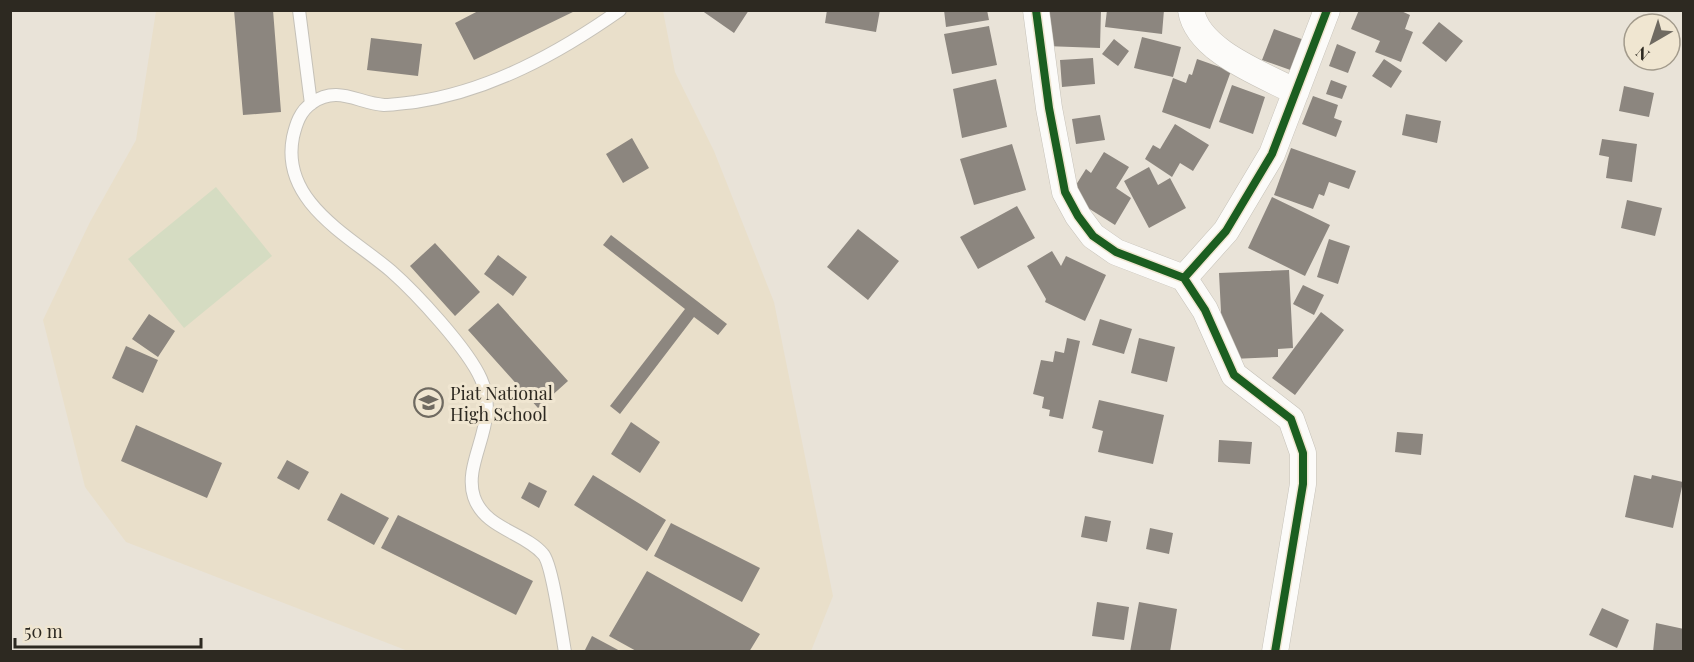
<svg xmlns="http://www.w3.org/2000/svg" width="1694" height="662" font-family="'Playfair Display',serif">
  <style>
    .built { fill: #e9dfca }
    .green { fill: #d5dcc2 }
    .building { fill: #8c867f }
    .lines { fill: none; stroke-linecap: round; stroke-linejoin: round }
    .service-casing { stroke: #c5c1b8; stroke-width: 14 }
    .minor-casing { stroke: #c5c1b8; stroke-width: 27 }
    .service { stroke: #fcfbf9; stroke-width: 12 }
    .minor { stroke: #fcfbf9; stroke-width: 26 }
    .cycleway-casing { stroke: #f0e6d1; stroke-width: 11 }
    .cycleway { stroke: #1b5e20; stroke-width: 8 }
    .labels { text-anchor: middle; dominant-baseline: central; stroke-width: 6; stroke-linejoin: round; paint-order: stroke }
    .poi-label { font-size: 18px; fill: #2d2921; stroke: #f0e6d1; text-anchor: start }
  </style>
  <rect width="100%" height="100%" fill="#e9e3d8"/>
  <path class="built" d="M156,11h507l12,61 39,79 60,151 59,294 -22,55h-403l-282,-109 -41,-55 -42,-167 47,-98 46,-82z"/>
  <path class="green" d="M216,187l56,69 -88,72 -56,-69z"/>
  <path class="building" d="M234,10h39l8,102 -38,3z
    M480,10h97l-103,50 -19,-37z
    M701,10h48l-15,23z
    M827,10h53l-4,22 -51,-9z
    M944,10h43l2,10 -43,7z
    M1046,10h55l-1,38 -55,-2z
    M1107,10h57l-2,24 -57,-7z
    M1359,10h40l11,5 -5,14 8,3 -12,30 -26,-10 5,-11 -29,-12z
    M1439,22l24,19 -17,21 -24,-19z
    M989,26l8,39 -45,9 -8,-40z
    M1274,29l33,12 -11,31 -34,-12z
    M1142,37l39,10 -8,30 -39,-9z
    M371,38l51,6 -4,32 -51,-6z
    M1114,39l15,12 -11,15 -16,-12z
    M1337,44l19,8 -8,21 -19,-7z
    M1093,58l2,26 -33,3 -2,-27z
    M1197,59l34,12 -21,58 -48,-17 11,-34 13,5 3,-9 3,1z
    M1384,59l18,12 -11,17 -19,-12z
    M996,79l11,48 -45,11 -9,-49z
    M1331,80l16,6 -5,13 -16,-5z
    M1232,85l33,12 -12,37 -34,-12z
    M1624,86l30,7 -5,24 -30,-6z
    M1313,96l25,9 -4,13 8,3 -6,16 -34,-13z
    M1406,114l35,7 -4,22 -35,-8z
    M1100,115l5,25 -29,4 -4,-25z
    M1175,124l34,21 -16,26 -13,-8 -8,14 -27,-18 8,-14 7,4z
    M632,138l17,30 -26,15 -17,-29z
    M1602,139l35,5 -5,38 -26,-4 3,-21 -10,-2z
    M1012,144l14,46 -52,15 -14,-46z
    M1291,148l65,23 -7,18 -20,-7 -5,14 -5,-2 -6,15 -39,-14z
    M1104,152l25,15 -13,21 15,10 -16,27 -46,-29 17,-27 5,4z
    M1149,167l9,18 12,-7 16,30 -37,20 -25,-47z
    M1272,197l58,28 -25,51 -57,-28z
    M1627,200l35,8 -7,28 -34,-8z
    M1017,206l18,32 -57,31 -18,-32z
    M858,229l41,32 -31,39 -41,-33z
    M611,235l116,89 -9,11 -24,-18 -74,97 -10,-8 75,-97 -82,-64z
    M1329,239l21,7 -12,38 -21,-7z
    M435,243l45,49 -25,24 -45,-50z
    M1052,251l9,15 5,-10 40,19 -21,46 -40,-19 1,-3 -19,-33z
    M498,255l29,22 -14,19 -29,-22z
    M1289,270l4,78 -15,1v8l-46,2 -9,-8 -4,-78z
    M1303,285l21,10 -10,20 -21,-11z
    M498,303l70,78 -30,27 -70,-78z
    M1321,312l23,18 -49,65 -23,-17z
    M149,314l26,17 -17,26 -26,-18z
    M1100,319l32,10 -8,25 -32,-9z
    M1067,338l13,3 -17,78 -14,-3 1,-6 -8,-2 2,-11 -11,-3 8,-34 12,2 2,-11 9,2z
    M1139,338l36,9 -8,35 -36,-9z
    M126,346l32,14 -15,33 -31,-15z
    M1099,400l65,15 -11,49 -55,-12 5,-21 -11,-3z
    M631,422l29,20 -20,31 -29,-19z
    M136,425l86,38 -15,35 -86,-37z
    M1397,432l26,2 -2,21 -26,-3z
    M1219,440l33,2 -2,22 -32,-2z
    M287,460l22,12 -10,18 -22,-12z
    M593,475l73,45 -19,31 -73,-46z
    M1634,475l17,4 1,-4 31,7 -10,46 -48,-11z
    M529,482l18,9 -8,17 -18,-10z
    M341,493l48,25 -15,27 -47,-25z
    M398,515l135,66 -17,34 -135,-67z
    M1085,516l26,5 -4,21 -26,-5z
    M671,523l89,45 -18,34 -88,-46z
    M1150,528l23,5 -4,21 -23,-5z
    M647,571l113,63 -11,18h-111l-29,-16z
    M1097,602l32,5 -5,33 -32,-4z
    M1139,602l38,7 -7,43h-40z
    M1602,608l27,12 -12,28 -28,-13z
    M1656,623l28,6v23h-31z
    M592,636l30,16h-38z"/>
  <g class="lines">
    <defs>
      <path id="service" d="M299,10l12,94
        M565,652c-3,-17 -13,-89 -22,-98 -19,-22 -58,-25 -69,-57 -12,-36 27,-74 7,-118 -13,-30 -65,-86 -90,-108 -41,-35 -111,-69 -98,-134 3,-13 7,-26 19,-34 25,-18 46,0 72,2 10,0 21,-2 31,-3 75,-11 144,-49 205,-92"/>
      <path id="minor" d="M1036,10l13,98 16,84 13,24 15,20 23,16 68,26
        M1191,10c6,41 73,65 105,82
        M1275,652l28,-168v-31l-12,-34 -57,-44 -29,-65 -21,-32 42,-47 46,-77 55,-144"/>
    </defs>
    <use href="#service" class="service-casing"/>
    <use href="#minor" class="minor-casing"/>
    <use href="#service" class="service"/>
    <use href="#minor" class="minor"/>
    <defs>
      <path id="cycleway" d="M1036,10l13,98 16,84 13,24 15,20 23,16 68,26
        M1275,652l28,-168v-31l-12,-34 -57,-44 -29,-65 -21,-32 42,-47 46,-77 55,-144"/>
    </defs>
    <use href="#cycleway" class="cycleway-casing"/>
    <use href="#cycleway" class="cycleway"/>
  </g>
  <defs>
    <symbol id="school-ring" viewBox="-11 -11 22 22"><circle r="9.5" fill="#f0e6d1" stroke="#6f6a61" stroke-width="1.5"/><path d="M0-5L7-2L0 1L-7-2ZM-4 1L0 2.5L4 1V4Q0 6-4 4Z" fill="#6f6a61"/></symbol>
  </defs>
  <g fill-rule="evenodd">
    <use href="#school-ring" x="412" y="386" width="33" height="33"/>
  </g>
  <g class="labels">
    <g class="poi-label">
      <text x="450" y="393">Piat National<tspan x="450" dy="21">High School</tspan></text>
    </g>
  </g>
  <rect width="1694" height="662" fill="none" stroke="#2d2921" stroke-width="24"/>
  <g transform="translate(1652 42) rotate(219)"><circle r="28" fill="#f0e6d1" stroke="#a29a8b" stroke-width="1.5"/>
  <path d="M0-4.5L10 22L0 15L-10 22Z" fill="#6f6a61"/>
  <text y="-9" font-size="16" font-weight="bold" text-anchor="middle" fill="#2d2921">N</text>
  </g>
  <path d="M15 638v9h186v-9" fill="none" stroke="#2d2921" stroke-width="3"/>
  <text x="24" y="638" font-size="18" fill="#2d2921" stroke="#f0e6d1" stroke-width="4.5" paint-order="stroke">50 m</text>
</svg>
